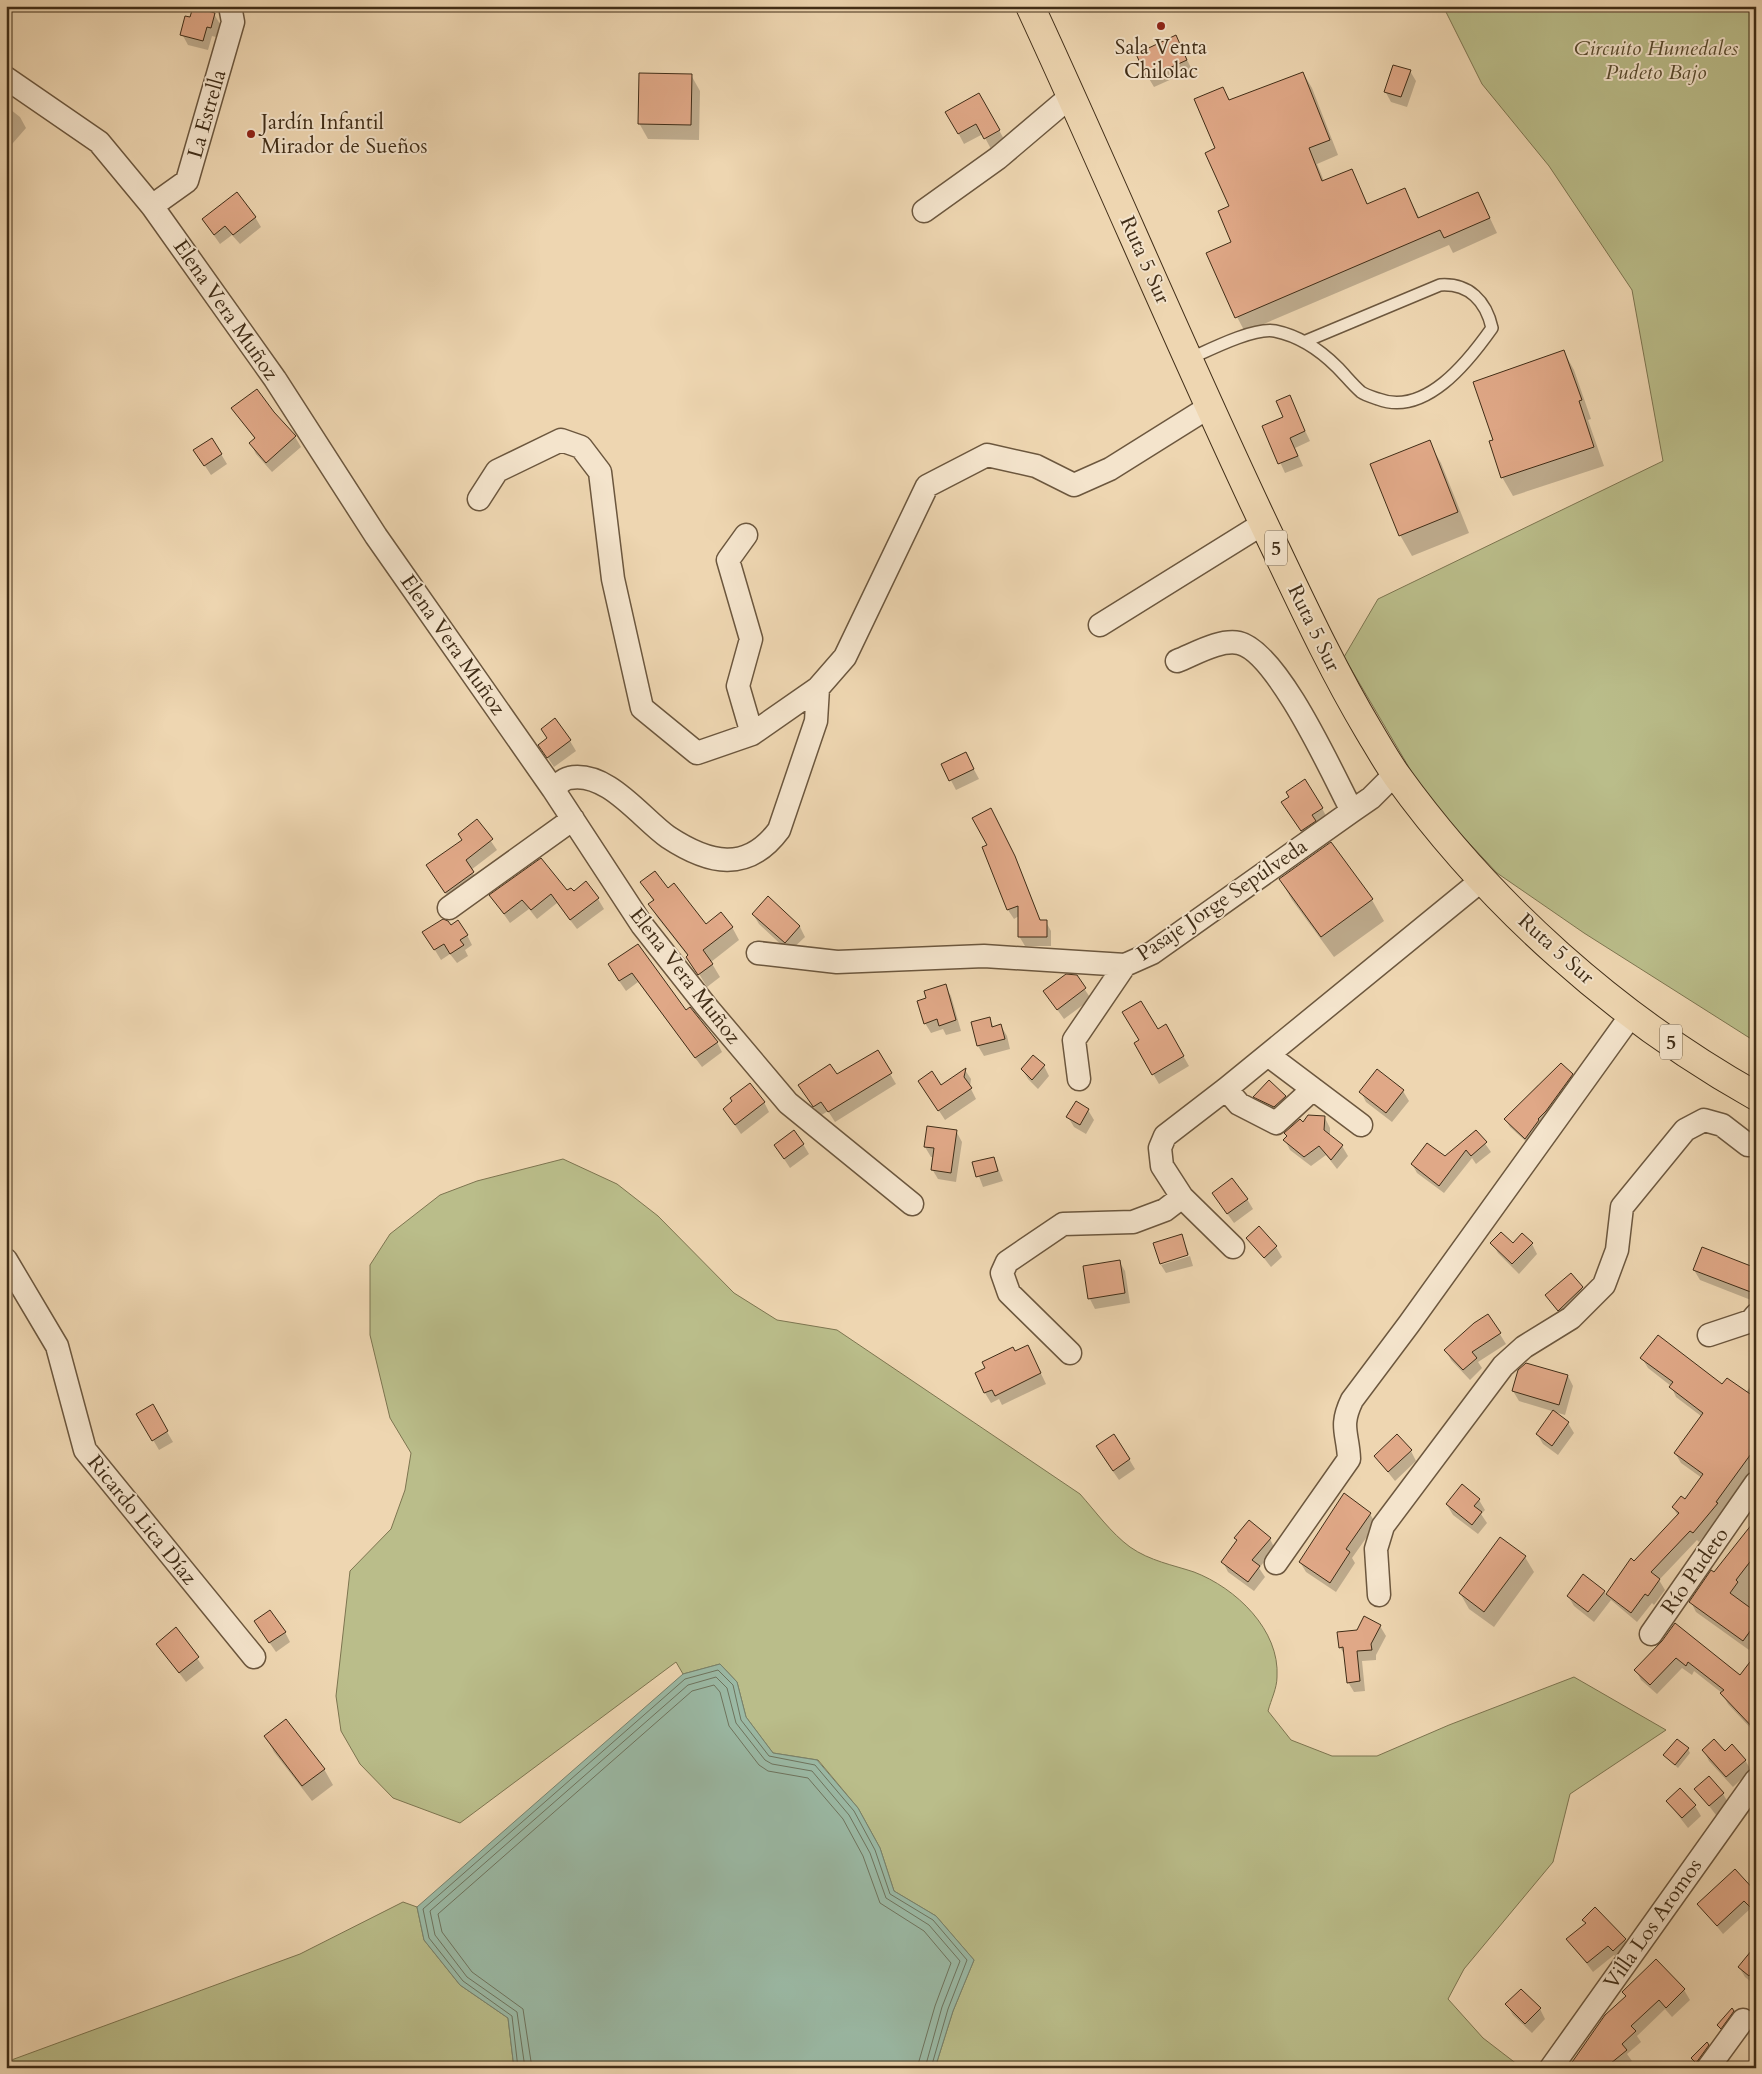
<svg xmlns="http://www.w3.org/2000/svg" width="1762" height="2074" font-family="Cardo,serif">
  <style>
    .green { fill: #babd8a; stroke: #7d7550 }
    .water { fill: #9bbaa6; stroke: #77826d }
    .shadow { fill: #0003 }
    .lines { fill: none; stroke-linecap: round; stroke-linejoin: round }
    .shore { stroke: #6e745e; stroke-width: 1 }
    .building { fill: #e0a887; stroke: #402d17 }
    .service-casing { stroke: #6c573e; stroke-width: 14 }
    .minor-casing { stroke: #6c573e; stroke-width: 25 }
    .trunk-casing { stroke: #402d17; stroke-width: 30 }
    .service { stroke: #f4e4cc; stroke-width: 11 }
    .minor { stroke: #f4e4cc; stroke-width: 22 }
    .trunk { stroke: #eed6b1; stroke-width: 28 }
    .poi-dot { fill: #8f2418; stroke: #f4e4cc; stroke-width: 2 }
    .labels { text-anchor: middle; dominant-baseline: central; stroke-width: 4; stroke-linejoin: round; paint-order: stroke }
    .shield { fill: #f4e4cc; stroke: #76644d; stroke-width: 1 }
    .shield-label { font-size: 20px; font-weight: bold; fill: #402d17 }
    .poi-label { font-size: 21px; fill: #402d17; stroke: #f4e4cc }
    .park-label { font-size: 21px; font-style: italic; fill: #584a2e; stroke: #f4e4cc }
    .street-label { font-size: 21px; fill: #402d17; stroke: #f4e4cc }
  </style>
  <rect width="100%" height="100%" fill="#eed6b1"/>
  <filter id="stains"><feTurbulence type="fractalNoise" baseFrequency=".004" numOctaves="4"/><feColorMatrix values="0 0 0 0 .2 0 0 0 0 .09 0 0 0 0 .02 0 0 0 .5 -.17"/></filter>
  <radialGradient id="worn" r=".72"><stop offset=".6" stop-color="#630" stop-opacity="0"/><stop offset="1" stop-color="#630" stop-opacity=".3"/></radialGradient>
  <path class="green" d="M1443,6h313v297l-5,13 5,3v723l-172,-109 -87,-60 -70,-75 -83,-141 34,-58 285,-138 -31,-171 -83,-124 -67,-82z
    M563,1159l54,25 41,32 76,77 43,27 60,10 243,164c16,18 31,39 50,53 20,14 43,18 64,25 42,16 86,58 83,105 0,11 -6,23 -9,34l23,29 41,16h45l72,-31 125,-48 92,53 -96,64 -17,68 -89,107 -16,30 35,39 39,30h-587l18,-57 21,-51 -38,-44 -42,-25 -14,-43 -22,-40 -40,-48 -45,-7 -27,-36 -9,-35 -17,-18 -37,10 -7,-12 -216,161 -67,-25 -33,-34 -19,-33 -5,-35 14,-125 41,-42 14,-39 6,-37 -21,-35 -20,-83v-70l20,-31 50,-39 37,-14z
    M403,1902l14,5 7,33 36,45 48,33 6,50h-508v-6l294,-108z"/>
  <path class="water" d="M720,1664l17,18 9,35 27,36 44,7 41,48 22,40 14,43 42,25 38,44 -21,51 -18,57h-421l-6,-50 -48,-33 -36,-45 -7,-33 266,-233z"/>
  <path class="shadow" d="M214,14l6,10 -4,13 -4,-1 -4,14 -20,-5 -6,-11 9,-15z
    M1176,37l16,33 -38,17 -6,-10z
    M1410,71l6,10 -9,26 -16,-5 -6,-11z
    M1303,73l9,15 26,67 -21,9 7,17 27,-10 17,34 37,-15 15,29 58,-26 19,40 -44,20 -4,-8 -204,87 -8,-15 -6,-110 -14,-59 6,-59 7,12z
    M691,75l9,16 -1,49 -51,-1 -9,-16z
    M979,94l26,47 -14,8 -8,-15 -19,10 -17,-32z
    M6,106l14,11 6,11 -20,23z
    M255,217l6,10 -21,17 -8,-9 -12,9 -17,-24z
    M1564,352l10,18 17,49 -3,1 16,46 -91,30 -11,-19 -7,-36z
    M1289,397l21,44 -15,7 8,18 -18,7 -21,-46 20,-9z
    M233,408l40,5 22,24 6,10 -29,25 -16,-18 -5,-10 4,-5z
    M1429,442l12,21 28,70 -57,23 -12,-21z
    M221,454l6,10 -16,11 -10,-15z
    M548,739l22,2 6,10 -22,16 -8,-12z
    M971,764l8,15 -23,11 -13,-25z
    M1322,808l5,10 -20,23 -19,-29z
    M996,818l23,49 22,55h5l5,9v15h-26l-6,-10v-20l-5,3 -6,-9 -25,-62 6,-3z
    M477,821l20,29 -26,20 8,13 -27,19 -18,-26z
    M1331,844l41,56 12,21 -50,36 -42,-57 -12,-21z
    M642,883l26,7 38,36 26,1 7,13 -28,22 9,15 -13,10 -19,-31 -31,-39 -7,-13 4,-2z
    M567,892l31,7 6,10 -27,20 -20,-26 -20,16 -8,-10 -19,14 -19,-27z
    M768,898l32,29 5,10 -16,15 -30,-28 -6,-10z
    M450,926l17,9 5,10 -7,5 3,6 -11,7 -7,-9 -9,6 -11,-18z
    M637,946l49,65 31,31 5,10 -20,15 -64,-85 -12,9 -11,-16z
    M1076,976l15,23 -27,20 -13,-18z
    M945,986l6,10 10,35 -15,4 -3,-6 -12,4 -6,-10 3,-24z
    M989,1018l5,10 7,-2 6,10 3,13 -26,7 -6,-10 -6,-23z
    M1166,1026l23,40 -30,18 -24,-41z
    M877,1052l19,32 -61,38 -7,-11 -8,5 -14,-21z
    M1044,1066l5,10 -11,13 -10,-10 -6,-10z
    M965,1070l6,9 -1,8 6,12 -31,21 -19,-29 14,-5z
    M1572,1075l4,7 -46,63 -20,-18 -5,-8 33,-34 2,2z
    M1403,1091l6,10 -17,21 -26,-20 -5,-10z
    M1255,1097h30l6,9 -11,11 -19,-10z
    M764,1102l5,10 -28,22 -17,-25z
    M1088,1110l6,10 -8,14 -12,-7 -6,-10z
    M1325,1118l5,10v8l12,10 6,10 -11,13 -11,-14 -15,11 -21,-16 -5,-10 2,-3 -2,-3 18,-10z
    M956,1131l6,11 -6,40 -18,-3 -6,-10 2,-12h-3l-6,-10z
    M1476,1131l15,21 -15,12 -4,-6 -28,35 -27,-20 -5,-9 33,-6z
    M803,1144l6,10 -19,14 -15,-23z
    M994,1158l9,23 -20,6 -9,-24z
    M1213,1194l34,5 6,10 -19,14z
    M1181,1236l8,18 -28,8v2l-6,-20z
    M1248,1238l28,9 6,10 -11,10z
    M1492,1243l40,1 5,10 -18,20 -21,-21z
    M1190,1256l3,10 -27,7 -5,-8z
    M1119,1261l6,10 5,32 -35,6 -5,-10z
    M1756,1269v33l-56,-22 -6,-10z
    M1571,1274l17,24 -24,22 -18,-25z
    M1488,1315l18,29 -28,18 4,6 -12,12 -19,-20 -5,-10z
    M1015,1353l18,4 13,27 -44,21 -3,-6 -8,4 -6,-10z
    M1642,1358l103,36 11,-15v84l-34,49 1,2 -24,28 -2,-2 -38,40 6,10 -11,15 -2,-2 -15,19 -26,-22 -17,22 -20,-16 -6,-10 36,-5 2,4 26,-35 3,2 43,-46 -5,-9 12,-6 17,-23 -21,-15 -6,-10 26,-37 -25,-19 -5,-11 -23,-18z
    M1568,1376l5,10 -8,29 -46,-14 -6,-10z
    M152,1406l21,36 -14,8 -21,-36z
    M1568,1423l6,10 -16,22 -15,-11 -6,-10z
    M1411,1451l5,10 -21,20 -20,-25z
    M1103,1457l26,2 6,10 -16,11z
    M1479,1500l6,10 -4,4 6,9 -9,11 -25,-19 -6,-10z
    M1370,1514l6,10 -24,34 3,5 -19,29 -30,-20 -6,-10z
    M1756,1521v120l-7,9 -53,-38 -5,-10z
    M1236,1538l34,1 5,10 -16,19 6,9 -11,14 -26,-19 -5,-10 15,-21z
    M1525,1557l9,15 -40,55 -25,-18 -9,-16z
    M255,1622l30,10 5,10 -14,10z
    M1380,1626l6,10 -10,19v5l-14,1 3,30 -11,1 -6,-10 -3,-26 -5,-9 18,-16z
    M176,1629l28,39 -18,14 -29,-38z
    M1663,1642l77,35 16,-13v70l-28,-30 -6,-11 -28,-22 -2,4 -10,-7 -25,26 -16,-14 -5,-10z
    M266,1737l58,32 9,16 -21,16 -38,-49z
    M1688,1749l2,4 -12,15 -13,-12z
    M1704,1751l20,2 21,7 6,10 -18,17 -24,-26z
    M1696,1789l27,5 6,10 -13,11z
    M1667,1801l28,5 6,10 -13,12z
    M1756,1827v13l-5,-9z
    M1755,1884l1,31 -6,-6 -27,25 -24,-30 52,-16z
    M1584,1920l41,20 6,10 -12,11 -5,-6 -21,17 -25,-33 18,-15z
    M1756,1947v37l-1,1 -10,-8 -6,-10z
    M1684,1990l6,10 -18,17 -7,-8 -28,27 4,6 -14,12 5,7 -9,7h-53l56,-71 -3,-5z
    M1507,2005l33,4 5,10 -13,14 -19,-18z
    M1733,2011l6,10 -15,14 -6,-10z
    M1708,2045l6,10 -15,13 -6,-10z
    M1756,2055v13h-10z"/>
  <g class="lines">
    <path class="shore" d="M518,2068l-6,-52 -49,-35 -34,-43 -6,-29 262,-230 33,-9 15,15 8,35 28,36 46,9 39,46 21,39 15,44 43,26 34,40 -19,49 -17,59
      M525,2068l-8,-56 -50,-35 -32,-42 -5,-24 258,-226 28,-8 11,11 9,35 29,37 7,4 40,7 37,44 21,38 16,45 43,27 31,36 -18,46 -17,61
      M532,2068l-9,-59 -51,-37 -30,-40 -4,-18 254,-223 22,-6 6,7 9,34 30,39 9,6 40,7 35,41 20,37 17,47 44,28 27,32 -16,43 -18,62"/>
  </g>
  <path class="building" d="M193,7l22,6 -4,15 -4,-1 -4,14 -23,-6 5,-19 5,1z
    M1176,35l11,25 -40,18 -11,-24z
    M1393,65l18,5 -10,27 -17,-5z
    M1303,72l27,68 -21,8 13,33 30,-12 15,35 38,-16 13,30 60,-26 12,26 -46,20 -4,-8 -205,88 -29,-65 25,-11 -13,-31 11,-5 -24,-53 10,-5 -21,-49 29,-12 6,13z
    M639,73l53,1 -1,51 -53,-1z
    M979,93l21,37 -16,9 -8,-15 -18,10 -13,-22z
    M237,192l19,25 -23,18 -8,-9 -11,9 -12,-16z
    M1564,350l18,50 -3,1 15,46 -93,31 -12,-37 4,-1 -20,-58z
    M257,389l17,23 22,24 -30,27 -17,-20 6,-5 -24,-30z
    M1290,395l15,36 -15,7 8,18 -20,8 -16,-38 21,-9 -7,-16z
    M212,438l10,16 -18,12 -11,-16z
    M1430,440l28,72 -59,24 -29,-72z
    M555,718l16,22 -24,18 -9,-13 9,-7 -6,-9z
    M966,752l8,17 -25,12 -8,-17z
    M1305,779l18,29 -11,7 4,6 -15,10 -20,-29 8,-5 -3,-5z
    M991,808l24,48 25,64h7v17h-29v-31l-11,4 -25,-63 5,-2 -15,-27z
    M477,819l16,20 -27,21 8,12 -29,21 -19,-28 36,-25 -4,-6z
    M1331,842l42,57 -52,38 -42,-58z
    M541,858l26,32 4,-2 3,3 12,-10 13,17 -29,22 -19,-26 -20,16 -9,-10 -18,14 -15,-19z
    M655,871l13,17 6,-5 32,41 15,-12 12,15 -30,23 10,14 -15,11 -12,-18 2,-2 -40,-51 6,-4 -14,-18z
    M768,896l32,30 -15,17 -33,-29z
    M443,919l5,2 3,4 7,-5 10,15 -8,5 4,5 -14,9 -6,-10 -10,6 -12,-18z
    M638,944l48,66 4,-3 28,35 -23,16 -63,-85 -13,8 -11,-17z
    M1066,974l11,1 9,13 -29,22 -14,-19z
    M946,984l10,36 -17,6 -2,-7 -13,5 -7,-23 9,-3 -2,-7z
    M1141,1001l17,28 8,-5 18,32 -32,19 -18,-32 5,-3 -17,-28z
    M990,1017l2,10 9,-3 4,15 -28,7 -6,-24z
    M878,1050l14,23 -64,39 -7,-10 -8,5 -1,-2 -14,-20 32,-21 7,10z
    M1033,1055l12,10 -13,15 -11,-11z
    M1561,1063l12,11 -27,37 -8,8 1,1 -14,19 -21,-20z
    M966,1068l-2,9 8,11 -34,23 -20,-30 14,-10 9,14z
    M1377,1069l27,21 -18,23 -27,-21z
    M1269,1080l17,16 -12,11 -21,-10z
    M750,1083l15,19 -30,23 -12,-16 9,-8 -2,-3z
    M1076,1101l13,8 -9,16 -14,-8z
    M1308,1115l17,1 -1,14 19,15 -12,15 -12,-14 -15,11 -21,-17 4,-4 -3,-3 16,-14 3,3z
    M927,1126l30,4 -6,43 -20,-3 3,-22 -10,-1z
    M794,1130l10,14 -20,15 -10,-14z
    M1476,1130l11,12 -16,14 -5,-6 -27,36 -28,-22 16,-21 18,13z
    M994,1157l4,14 -22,6 -4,-15z
    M1232,1178l16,21 -21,15 -15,-21z
    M1259,1226l18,20 -13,12 -18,-20z
    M1501,1232l12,11 9,-10 11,10 -21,21 -22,-21z
    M1182,1234l6,21 -28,9 -7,-21z
    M1702,1247l54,21v26l-63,-24z
    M1120,1260l5,33 -37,6 -5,-33z
    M1571,1273l12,14 -25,24 -13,-16z
    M1488,1314l13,19 -29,19 5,6 -14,12 -19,-20 30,-27z
    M1658,1335l64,49 5,-6 29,20v49l-40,55 2,1 -25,30 -3,-2 -39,41 9,7 -12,17 -3,-2 -14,19 -25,-19 25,-36 3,3 45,-48 -7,-6 9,-11 4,3 18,-25 -29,-21 29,-40 -34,-26 4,-5 -33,-24z
    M1028,1345l13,28 -46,23 -3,-6 -8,3 -9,-20 10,-5 -3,-6 31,-15 2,4z
    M1526,1363l42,12 -9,30 -47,-14 6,-21z
    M153,1404l15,27 -16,10 -16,-27z
    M1553,1410l16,12 -17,24 -16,-12z
    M1114,1434l16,25 -17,12 -17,-25z
    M1397,1434l15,16 -24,22 -14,-16z
    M1462,1484l18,15 -6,7 8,6 -10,13 -26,-21z
    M1344,1493l27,20 -25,36 4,3 -20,31 -31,-21z
    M1756,1519v35l-20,26 2,2 -8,11 26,19v11l-13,18 -54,-39 22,-32 3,2z
    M1249,1520l22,18 -19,22 8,6 -12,16 -27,-20 16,-22 -3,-2z
    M1500,1537l26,19 -42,56 -25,-19z
    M1583,1574l22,17 -17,21 -21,-16z
    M270,1610l16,22 -17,11 -15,-22z
    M1364,1616l17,9 -10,19 1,6 -15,1 3,30 -13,2 -4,-36 -4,1 -2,-16 20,-2z
    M1675,1623l65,52 16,-21v77l-36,-38 4,-3 -36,-28 -2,4 -10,-8 -26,27 -16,-15 28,-29z
    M176,1627l23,30 -20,16 -23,-29z
    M286,1719l39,50 -23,17 -38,-50z
    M1677,1739l12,9 -14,17 -12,-10z
    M1714,1739l11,12 7,-7 14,16 -20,17 -24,-27z
    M1709,1776l15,17 -15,13 -15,-17z
    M1680,1788l16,17 -14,13 -16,-17z
    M1735,1869l21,23v21l-12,-12 -27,25 -20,-22z
    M1595,1907l31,32 -13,12 -5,-5 -21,17 -21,-24 20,-16 -4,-3z
    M1756,1945v23l-7,8 -11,-9z
    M1656,1959l29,30 -19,19 -7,-8 -28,26 5,5 -14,13 5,6 -22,18h-37l37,-53 21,-19 -4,-4z
    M1521,1989l20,19 -16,16 -20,-20z
    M1732,2008l2,3 -13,18 -4,-4z
    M1707,2042l2,3 -13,18 -5,-5z"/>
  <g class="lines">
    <defs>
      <path id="service" d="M1189,359c20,-9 65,-32 86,-28 24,5 45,19 62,36 8,8 15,17 24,25 4,3 11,5 17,7 47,18 90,-37 114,-71 -6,-27 -23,-45 -52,-43l-134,56"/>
      <path id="minor" d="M6,78l93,64 53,64 123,173 101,157 177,253 89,136 64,81 82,97 124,101
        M152,206l35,-25 46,-159 -3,-16
        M924,211l74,-53 73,-62
        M479,499l18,-28 64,-31 20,7 19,25 13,107 29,129 55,45 55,-19 66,-46
        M746,535l-18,25 23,79 -13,47 14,48
        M1100,625l164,-102
        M1177,661c18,-7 43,-22 62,-18 39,9 94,132 113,168
        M553,789c5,-4 10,-10 16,-11 38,-8 72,40 99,59 41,27 79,36 111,-7l37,-109 2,-33 27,-31 82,-171 60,-31 49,11 38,19 36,-16 99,-62
        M449,908l124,-89
        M758,953l79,9 147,-6 141,9 27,-12 200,-142 19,-13 24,-24
        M1268,1055l93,70
        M1079,1079l-5,-39 51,-75
        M1226,1089l13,15 37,19 37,-34
        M1233,1247l-51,-50 -20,-31 -2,-18 5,-12 61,-47 257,-210
        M6,1260l51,86 28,104 169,207
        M1709,1335l42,-14 5,-6
        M1070,1353l-61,-60 -7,-20 5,-11 56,-38 70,-2 32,-12 17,-13
        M1276,1563l73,-104c-1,-26 -10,-32 3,-59l57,-76 223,-310
        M1379,1595l-3,-46 7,-23 120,-160 21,-19 47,-29 33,-33 13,-35 5,-43 63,-77 19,-10 18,5 26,20 8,-1
        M1651,1634l105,-151
        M1551,2068l205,-288
        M1708,2068l35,-48"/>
      <path id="trunk" d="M1030,6c82,177 157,357 241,533 31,65 61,130 98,192 9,15 18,31 28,45 93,129 220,242 359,320"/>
    </defs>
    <use href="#service" class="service-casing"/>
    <use href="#minor" class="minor-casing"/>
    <use href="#trunk" class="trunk-casing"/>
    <use href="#service" class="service"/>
    <use href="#minor" class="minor"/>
    <use href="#trunk" class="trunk"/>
  </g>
  <g class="poi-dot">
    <circle cx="1161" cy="26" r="5"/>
    <circle cx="251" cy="134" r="5"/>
  </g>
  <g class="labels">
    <g class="shield">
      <rect x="1265" y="530.5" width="22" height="35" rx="4"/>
      <rect x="1660" y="1024.5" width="22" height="35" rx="4"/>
    </g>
    <g class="shield-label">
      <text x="1276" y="548">5</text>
      <text x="1671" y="1042">5</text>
    </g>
    <g class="poi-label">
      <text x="1161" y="47">Sala Venta<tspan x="1161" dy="24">Chilolac</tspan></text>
      <text x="261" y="122" text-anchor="start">Jardín Infantil<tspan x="261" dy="24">Mirador de Sueños</tspan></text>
    </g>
    <g class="park-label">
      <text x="1656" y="48">Circuito Humedales<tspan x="1656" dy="24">Pudeto Bajo</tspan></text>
    </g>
    <g class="street-label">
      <text transform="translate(207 114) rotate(-74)">La Estrella</text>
      <text transform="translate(1145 260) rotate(66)">Ruta 5 Sur</text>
      <text transform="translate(226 310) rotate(55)">Elena Vera Muñoz</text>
      <text transform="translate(1314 628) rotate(64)">Ruta 5 Sur</text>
      <text transform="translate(453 645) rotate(55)">Elena Vera Muñoz</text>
      <text transform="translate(1222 900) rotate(-34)">Pasaje Jorge Sepúlveda</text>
      <text transform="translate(1556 949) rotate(42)">Ruta 5 Sur</text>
      <text transform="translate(685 976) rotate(52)">Elena Vera Muñoz</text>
      <text transform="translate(142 1520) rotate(51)">Ricardo Lica Díaz</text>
      <text transform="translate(1695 1571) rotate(-55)">Río Pudeto</text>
      <text transform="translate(1653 1924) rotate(-55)">Villa Los Aromos</text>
    </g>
  </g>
  <rect width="1762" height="2074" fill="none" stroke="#eed6b1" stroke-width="25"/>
  <rect x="8" y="8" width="1747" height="2059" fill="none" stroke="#402d17" stroke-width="2.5"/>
  <rect x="12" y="12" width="1737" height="2049" fill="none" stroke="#402d17"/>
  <rect width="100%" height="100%" filter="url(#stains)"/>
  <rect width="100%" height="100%" fill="url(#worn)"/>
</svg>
